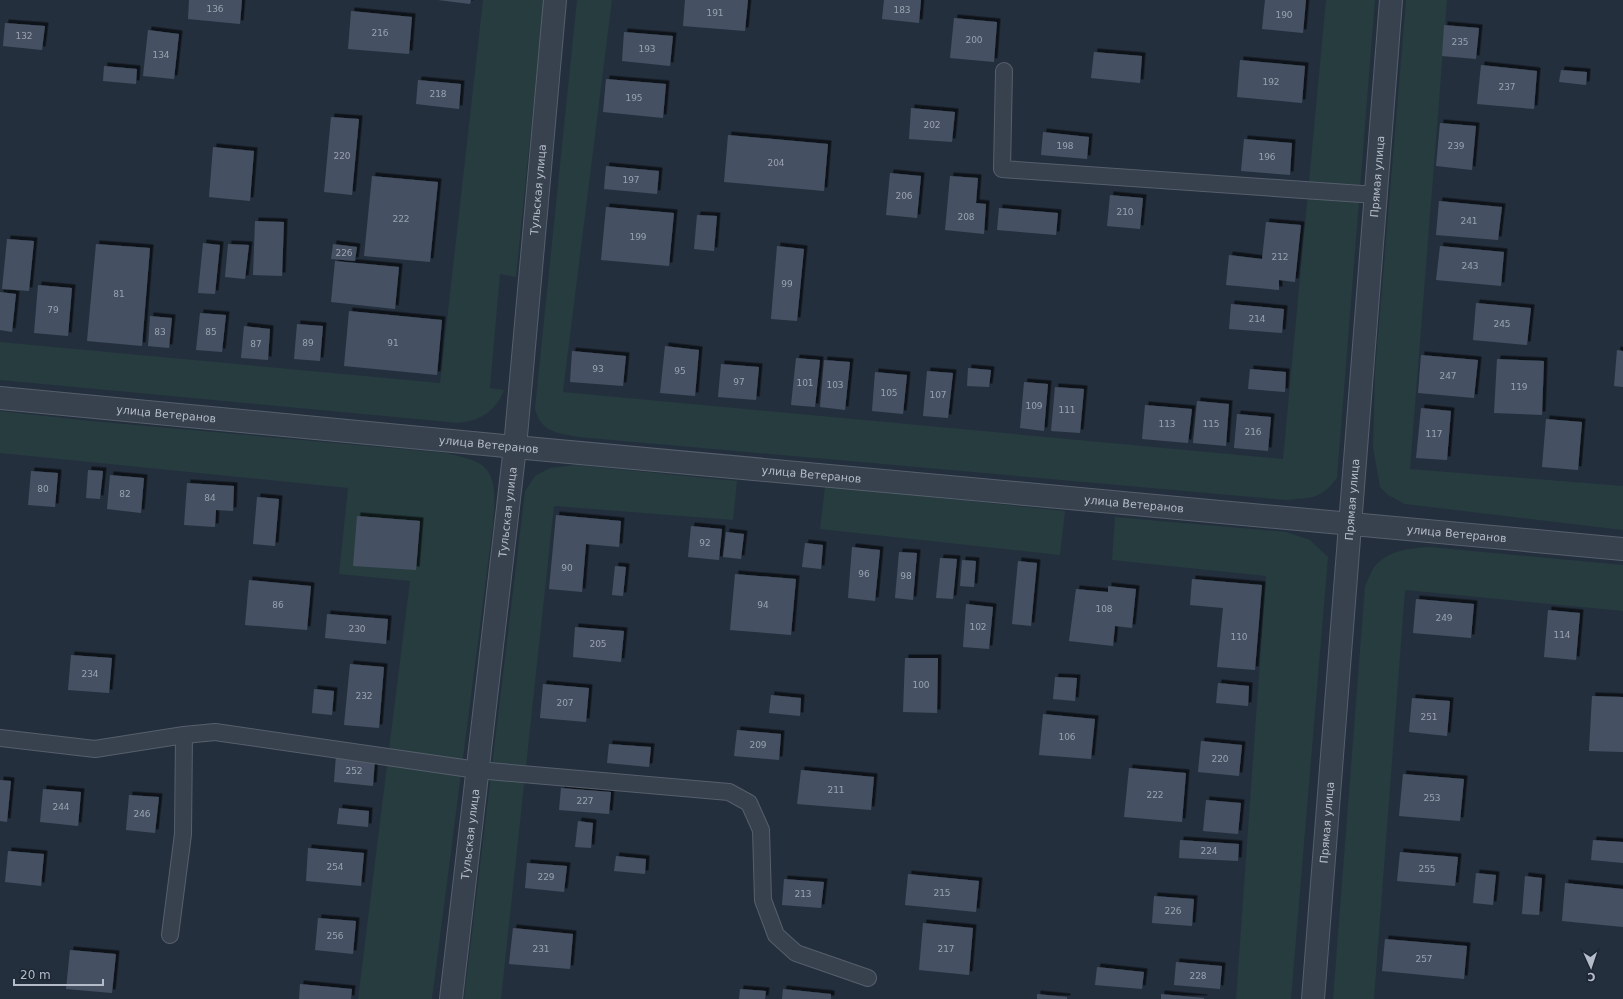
<svg xmlns="http://www.w3.org/2000/svg" width="1623" height="999" font-family="'DejaVu Sans',sans-serif">
  <style>
    .green { fill: #263c3f }
    .building { fill: #455162; filter: url(#shadow) }
    .lines { fill: none; stroke-linecap: round; stroke-linejoin: round }
    .service-casing { stroke: #565f6c; stroke-width: 18 }
    .minor-casing { stroke: #565f6c; stroke-width: 24 }
    .service { stroke: #38414e; stroke-width: 16 }
    .minor { stroke: #38414e; stroke-width: 22 }
    .labels { text-anchor: middle; dominant-baseline: central; stroke-width: 3; stroke-linejoin: round; paint-order: stroke }
    .number-label { font-size: 9px; fill: #98a1af }
    .street-label { font-size: 11px; fill: #b4bcc9; stroke: #1d2633 }
  </style>
  <defs>
    <filter id="shadow"><feDropShadow dx="3.5" dy="-3.5" stdDeviation="0" flood-color="#0009"/></filter>
  </defs>
  <rect width="100%" height="100%" fill="#242f3e"/>
  <path class="green" d="M483,0h61l-28,277 -16,-3 -10,114 14,2c-8,21 -24,31 -46,33l-458,-43v-38l440,41z
    M577,0h35l-49,392 720,67 43,-459h49l-38,478c-17,22 -24,19 -50,22l-709,-63c-21,-4 -38,-5 -43,-29z
    M1406,0h41l-37,469 213,17v44l-218,-26 -17,-9 -8,-8 -7,-40 2,-75z
    M0,411l91,10 356,32c10,3 27,6 35,12 17,13 12,42 11,60l-61,474h-74l52,-418 -71,-7 9,-86 -348,-35z
    M576,465l161,16 -4,39 -179,-14 -53,493h-37l61,-508 10,-15 15,-8z
    M825,486l240,25 -5,44 -240,-26z
    M1115,517l171,15 24,8 18,17 -37,442h-55l30,-423 -154,-16z
    M1430,547l193,18v46l-218,-21 -31,409h-41l32,-413c3,-6 6,-15 10,-20 13,-16 36,-18 55,-19z"/>
  <path class="building" d="M189,0h53l-2,24 -52,-5z
    M438,0h33l-1,4z
    M685,0h63l-3,31 -62,-5z
    M884,0h37l-2,23 -37,-4z
    M1265,0h41l-3,33 -41,-4z
    M351,11l61,6 -3,37 -61,-5z
    M954,18l43,4 -3,40 -44,-4z
    M5,23l40,3 -3,24 -39,-4z
    M1444,25l35,3 -3,31 -34,-3z
    M148,30l31,4 -5,45 -31,-3z
    M624,32l49,4 -3,30 -48,-5z
    M1094,52l48,4 -2,27 -49,-5z
    M1240,60l65,6 -3,37 -65,-6z
    M1481,65l56,6 -3,38 -57,-5z
    M104,66l33,3 -1,15 -33,-3z
    M1561,70l26,2 -1,13 -27,-3z
    M606,79l60,5 -3,34 -60,-6z
    M418,80l43,4 -2,25 -43,-5z
    M911,108l44,4 -3,30 -43,-3z
    M331,117l28,2 -7,76 -28,-3z
    M1440,123l36,3 -4,44 -36,-4z
    M1043,132l46,5 -2,22 -46,-4z
    M728,135l100,9 -4,47 -100,-9z
    M1244,139l48,4 -2,32 -49,-4z
    M213,147l41,4 -4,50 -41,-4z
    M606,166l53,5 -2,23 -53,-5z
    M890,173l31,3 -4,42 -31,-3z
    M372,176l66,6 -8,80 -66,-6z
    M950,176l28,2 -2,25 10,1 -2,30 -39,-4z
    M1110,195l33,3 -3,31 -33,-3z
    M1439,201l63,6 -4,33 -62,-5z
    M606,207l68,6 -5,53 -68,-6z
    M999,208l59,5 -2,22 -59,-5z
    M697,215l20,1 -3,35 -20,-2z
    M255,221l29,1 -2,54 -29,-1z
    M1266,222l35,3 -6,57 -16,-2v10l-53,-5 3,-30 33,4z
    M7,239l27,2 -5,50 -27,-2z
    M203,243l17,2 -5,49 -17,-1z
    M96,244l54,4 -8,98 -55,-5z
    M228,244l21,1 -4,34 -20,-2z
    M333,244l24,3 -2,14 -24,-2z
    M777,246l27,3 -7,72 -26,-2z
    M1440,246l64,6 -3,34 -65,-6z
    M335,261l64,6 -4,42 -64,-7z
    M38,285l34,3 -4,48 -34,-3z
    M0,292l16,2 -4,38 -12,-2z
    M1476,303l55,5 -4,37 -54,-5z
    M1231,304l53,5 -2,24 -53,-4z
    M349,311l93,9 -5,55 -93,-9z
    M200,313l26,2 -4,37 -26,-2z
    M150,316l22,2 -3,30 -21,-2z
    M297,324l26,2 -3,35 -26,-2z
    M244,326l26,3 -2,31 -27,-2z
    M665,346l34,4 -4,46 -35,-3z
    M1617,350l6,1v36l-9,-1z
    M572,351l54,5 -3,30 -53,-4z
    M1421,355l57,5 -4,38 -56,-5z
    M796,358l24,2 -5,47 -24,-2z
    M1497,359l47,2 -2,54 -48,-2z
    M824,360l26,2 -5,48 -25,-3z
    M721,364l38,3 -3,33 -38,-3z
    M968,368l23,2 -2,17 -22,-1z
    M1250,369l36,3 -1,20 -37,-3z
    M927,371l26,2 -5,45 -25,-2z
    M875,372l32,3 -4,39 -31,-3z
    M1024,382l24,2 -4,47 -24,-3z
    M1055,387l29,2 -4,44 -29,-2z
    M1197,401l32,3 -3,42 -33,-3z
    M1145,405l47,4 -4,34 -46,-4z
    M1421,408l30,3 -4,49 -31,-2z
    M1237,414l34,3 -3,34 -34,-3z
    M1546,419l36,3 -4,48 -36,-3z
    M88,470l15,1 -3,28 -14,-1z
    M31,471l27,2 -3,34 -27,-2z
    M110,475l34,3 -3,35 -34,-4z
    M187,483l47,3 -1,25 -17,-1 -1,17 -31,-2z
    M257,497l22,2 -4,47 -22,-2z
    M556,515l65,6 -2,26 -33,-3 -4,48 -33,-3z
    M357,516l63,5 -4,49 -63,-4z
    M691,526l31,3 -3,31 -31,-3z
    M726,532l18,2 -3,25 -18,-2z
    M805,543l18,2 -2,24 -19,-2z
    M852,547l28,3 -5,51 -27,-3z
    M899,552l18,1 -4,47 -18,-2z
    M940,558l17,1 -4,40 -17,-1z
    M962,560l14,1 -2,26 -14,-1z
    M1018,561l19,2 -6,63 -19,-2z
    M615,566l11,1 -3,29 -11,-1z
    M735,574l61,5 -5,56 -61,-5z
    M1192,579l70,6 -7,85 -38,-3 6,-59 -33,-3z
    M249,580l62,6 -4,44 -62,-5z
    M1108,586l28,3 -4,39 -17,-2 -2,20 -44,-5 7,-52 32,3z
    M1416,599l58,5 -3,34 -58,-5z
    M966,604l27,3 -4,42 -26,-2z
    M1548,610l32,3 -4,47 -32,-3z
    M327,614l61,5 -2,25 -61,-6z
    M575,627l49,4 -3,31 -48,-5z
    M71,655l41,3 -3,35 -41,-3z
    M905,658h33l-1,55 -34,-1z
    M350,664l34,3 -5,61 -35,-3z
    M1055,677l22,1 -2,23 -22,-2z
    M1218,683l31,3 -1,20 -32,-3z
    M543,684l46,4 -3,34 -46,-4z
    M314,689l20,2 -2,24 -20,-2z
    M771,695l30,3 -1,18 -31,-3z
    M1592,696l31,1v55l-34,-1z
    M1412,698l38,3 -3,35 -38,-4z
    M1043,714l52,5 -4,40 -52,-4z
    M737,730l44,4 -2,26 -45,-4z
    M1201,741l41,4 -3,31 -41,-4z
    M609,744l42,3 -2,20 -42,-4z
    M336,755l39,4 -2,27 -39,-4z
    M1129,768l57,5 -4,49 -58,-5z
    M801,770l73,7 -3,33 -74,-6z
    M1403,774l61,5 -4,42 -61,-5z
    M0,780l11,1 -4,41 -7,-1z
    M561,788l50,4 -2,22 -50,-4z
    M43,789l38,3 -3,34 -38,-4z
    M129,795l30,2 -4,36 -29,-3z
    M1206,800l35,3 -3,31 -35,-3z
    M339,808l30,3 -1,16 -31,-3z
    M578,821l15,2 -2,25 -16,-1z
    M1180,840l59,4 -1,17 -59,-3z
    M1593,840l30,2v21l-32,-3z
    M308,848l56,5 -3,33 -55,-5z
    M8,851l36,3 -3,32 -36,-4z
    M1400,852l58,5 -3,29 -58,-5z
    M616,856l30,3 -1,15 -31,-3z
    M527,863l40,3 -3,26 -39,-4z
    M1476,873l20,2 -3,30 -20,-2z
    M908,874l71,7 -3,31 -71,-7z
    M1525,876l17,2 -3,37 -17,-1z
    M784,879l40,3 -3,26 -39,-3z
    M1565,883l58,6v38l-61,-6z
    M1154,896l40,3 -2,27 -40,-3z
    M318,918l38,3 -3,33 -38,-4z
    M923,923l50,5 -4,47 -50,-5z
    M513,928l60,6 -3,35 -61,-5z
    M1385,939l82,7 -3,33 -82,-8z
    M70,950l46,4 -4,39 -46,-4z
    M1176,962l46,4 -2,23 -46,-4z
    M1097,967l47,5 -2,17 -47,-4z
    M300,984l52,5 -1,10h-52z
    M740,989l26,2 -1,8h-26z
    M783,989l48,5v5h-49z
    M1037,994l30,3v2h-30z
    M1161,994l43,4v1h-43z"/>
  <g class="lines">
    <defs>
      <path id="service" d="M1004,71l-2,98 374,26
        M0,738l95,11 89,-14
        M170,935l13,-101 1,-99 31,-3 262,38 252,22 20,11 12,27 2,70 13,35 20,18 72,25"/>
      <g id="minor">
        <path id="s1" d="M0,398l515,49 1108,102"/>
        <path id="s2" d="M451,999l64,-552 40,-447"/>
        <path id="s3" d="M1313,999l78,-999"/>
      </g>
    </defs>
    <use href="#service" class="service-casing"/>
    <use href="#minor" class="minor-casing"/>
    <use href="#service" class="service"/>
    <use href="#minor" class="minor"/>
  </g>
  <g class="labels">
    <g class="number-label">
      <text x="215" y="9">136</text>
      <text x="902" y="10">183</text>
      <text x="715" y="13">191</text>
      <text x="1284" y="15">190</text>
      <text x="380" y="33">216</text>
      <text x="24" y="36">132</text>
      <text x="974" y="40">200</text>
      <text x="1460" y="42">235</text>
      <text x="647" y="49">193</text>
      <text x="161" y="55">134</text>
      <text x="1271" y="82">192</text>
      <text x="1507" y="87">237</text>
      <text x="438" y="94">218</text>
      <text x="634" y="98">195</text>
      <text x="932" y="125">202</text>
      <text x="1065" y="146">198</text>
      <text x="1456" y="146">239</text>
      <text x="342" y="156">220</text>
      <text x="1267" y="157">196</text>
      <text x="776" y="163">204</text>
      <text x="631" y="180">197</text>
      <text x="904" y="196">206</text>
      <text x="1125" y="212">210</text>
      <text x="966" y="217">208</text>
      <text x="401" y="219">222</text>
      <text x="1469" y="221">241</text>
      <text x="638" y="237">199</text>
      <text x="344" y="253">226</text>
      <text x="1280" y="257">212</text>
      <text x="1470" y="266">243</text>
      <text x="787" y="284">99</text>
      <text x="119" y="294">81</text>
      <text x="53" y="310">79</text>
      <text x="1257" y="319">214</text>
      <text x="1502" y="324">245</text>
      <text x="160" y="332">83</text>
      <text x="211" y="332">85</text>
      <text x="308" y="343">89</text>
      <text x="393" y="343">91</text>
      <text x="256" y="344">87</text>
      <text x="598" y="369">93</text>
      <text x="680" y="371">95</text>
      <text x="1448" y="376">247</text>
      <text x="739" y="382">97</text>
      <text x="805" y="383">101</text>
      <text x="835" y="385">103</text>
      <text x="1519" y="387">119</text>
      <text x="889" y="393">105</text>
      <text x="938" y="395">107</text>
      <text x="1034" y="406">109</text>
      <text x="1067" y="410">111</text>
      <text x="1167" y="424">113</text>
      <text x="1211" y="424">115</text>
      <text x="1253" y="432">216</text>
      <text x="1434" y="434">117</text>
      <text x="43" y="489">80</text>
      <text x="125" y="494">82</text>
      <text x="210" y="498">84</text>
      <text x="705" y="543">92</text>
      <text x="567" y="568">90</text>
      <text x="864" y="574">96</text>
      <text x="906" y="576">98</text>
      <text x="278" y="605">86</text>
      <text x="763" y="605">94</text>
      <text x="1104" y="609">108</text>
      <text x="1444" y="618">249</text>
      <text x="978" y="627">102</text>
      <text x="357" y="629">230</text>
      <text x="1562" y="635">114</text>
      <text x="1239" y="637">110</text>
      <text x="598" y="644">205</text>
      <text x="90" y="674">234</text>
      <text x="921" y="685">100</text>
      <text x="364" y="696">232</text>
      <text x="565" y="703">207</text>
      <text x="1429" y="717">251</text>
      <text x="1067" y="737">106</text>
      <text x="758" y="745">209</text>
      <text x="1220" y="759">220</text>
      <text x="354" y="771">252</text>
      <text x="836" y="790">211</text>
      <text x="1155" y="795">222</text>
      <text x="1432" y="798">253</text>
      <text x="585" y="801">227</text>
      <text x="61" y="807">244</text>
      <text x="142" y="814">246</text>
      <text x="1209" y="851">224</text>
      <text x="335" y="867">254</text>
      <text x="1427" y="869">255</text>
      <text x="546" y="877">229</text>
      <text x="942" y="893">215</text>
      <text x="803" y="894">213</text>
      <text x="1173" y="911">226</text>
      <text x="335" y="936">256</text>
      <text x="541" y="949">231</text>
      <text x="946" y="949">217</text>
      <text x="1424" y="959">257</text>
      <text x="1198" y="976">228</text>
    </g>
    <g class="street-label">
      <text stroke="none"><textPath href="#s3" startOffset="825">Прямая улица</textPath></text>
      <text stroke="none"><textPath href="#s2" startOffset="814">Тульская улица</textPath></text>
      <text stroke="none"><textPath href="#s1" startOffset="167">улица Ветеранов</textPath></text>
      <text stroke="none"><textPath href="#s1" startOffset="491">улица Ветеранов</textPath></text>
      <text stroke="none"><textPath href="#s1" startOffset="815">улица Ветеранов</textPath></text>
      <text stroke="none"><textPath href="#s3" startOffset="501">Прямая улица</textPath></text>
      <text stroke="none"><textPath href="#s1" startOffset="1139">улица Ветеранов</textPath></text>
      <text stroke="none"><textPath href="#s2" startOffset="490">Тульская улица</textPath></text>
      <text stroke="none"><textPath href="#s1" startOffset="1463">улица Ветеранов</textPath></text>
      <text stroke="none"><textPath href="#s3" startOffset="177">Прямая улица</textPath></text>
      <text stroke="none"><textPath href="#s2" startOffset="166">Тульская улица</textPath></text>
    </g>
  </g>
  <g transform="translate(1591 967) rotate(177)" stroke="#1d2633" stroke-width="3" paint-order="stroke">
  <path d="M0-3L7 15L0 10L-7 15Z" fill="#b4bcc9"/>
  <text y="-6" font-size="11" font-weight="bold" text-anchor="middle" fill="#b4bcc9">С</text>
  </g>
  <path d="M14 979v6h89v-6" fill="none" stroke="#b4bcc9" stroke-width="2"/>
  <text x="20" y="979" font-size="12" fill="#b4bcc9" stroke="#1d2633" stroke-width="3" paint-order="stroke">20 m</text>
</svg>
